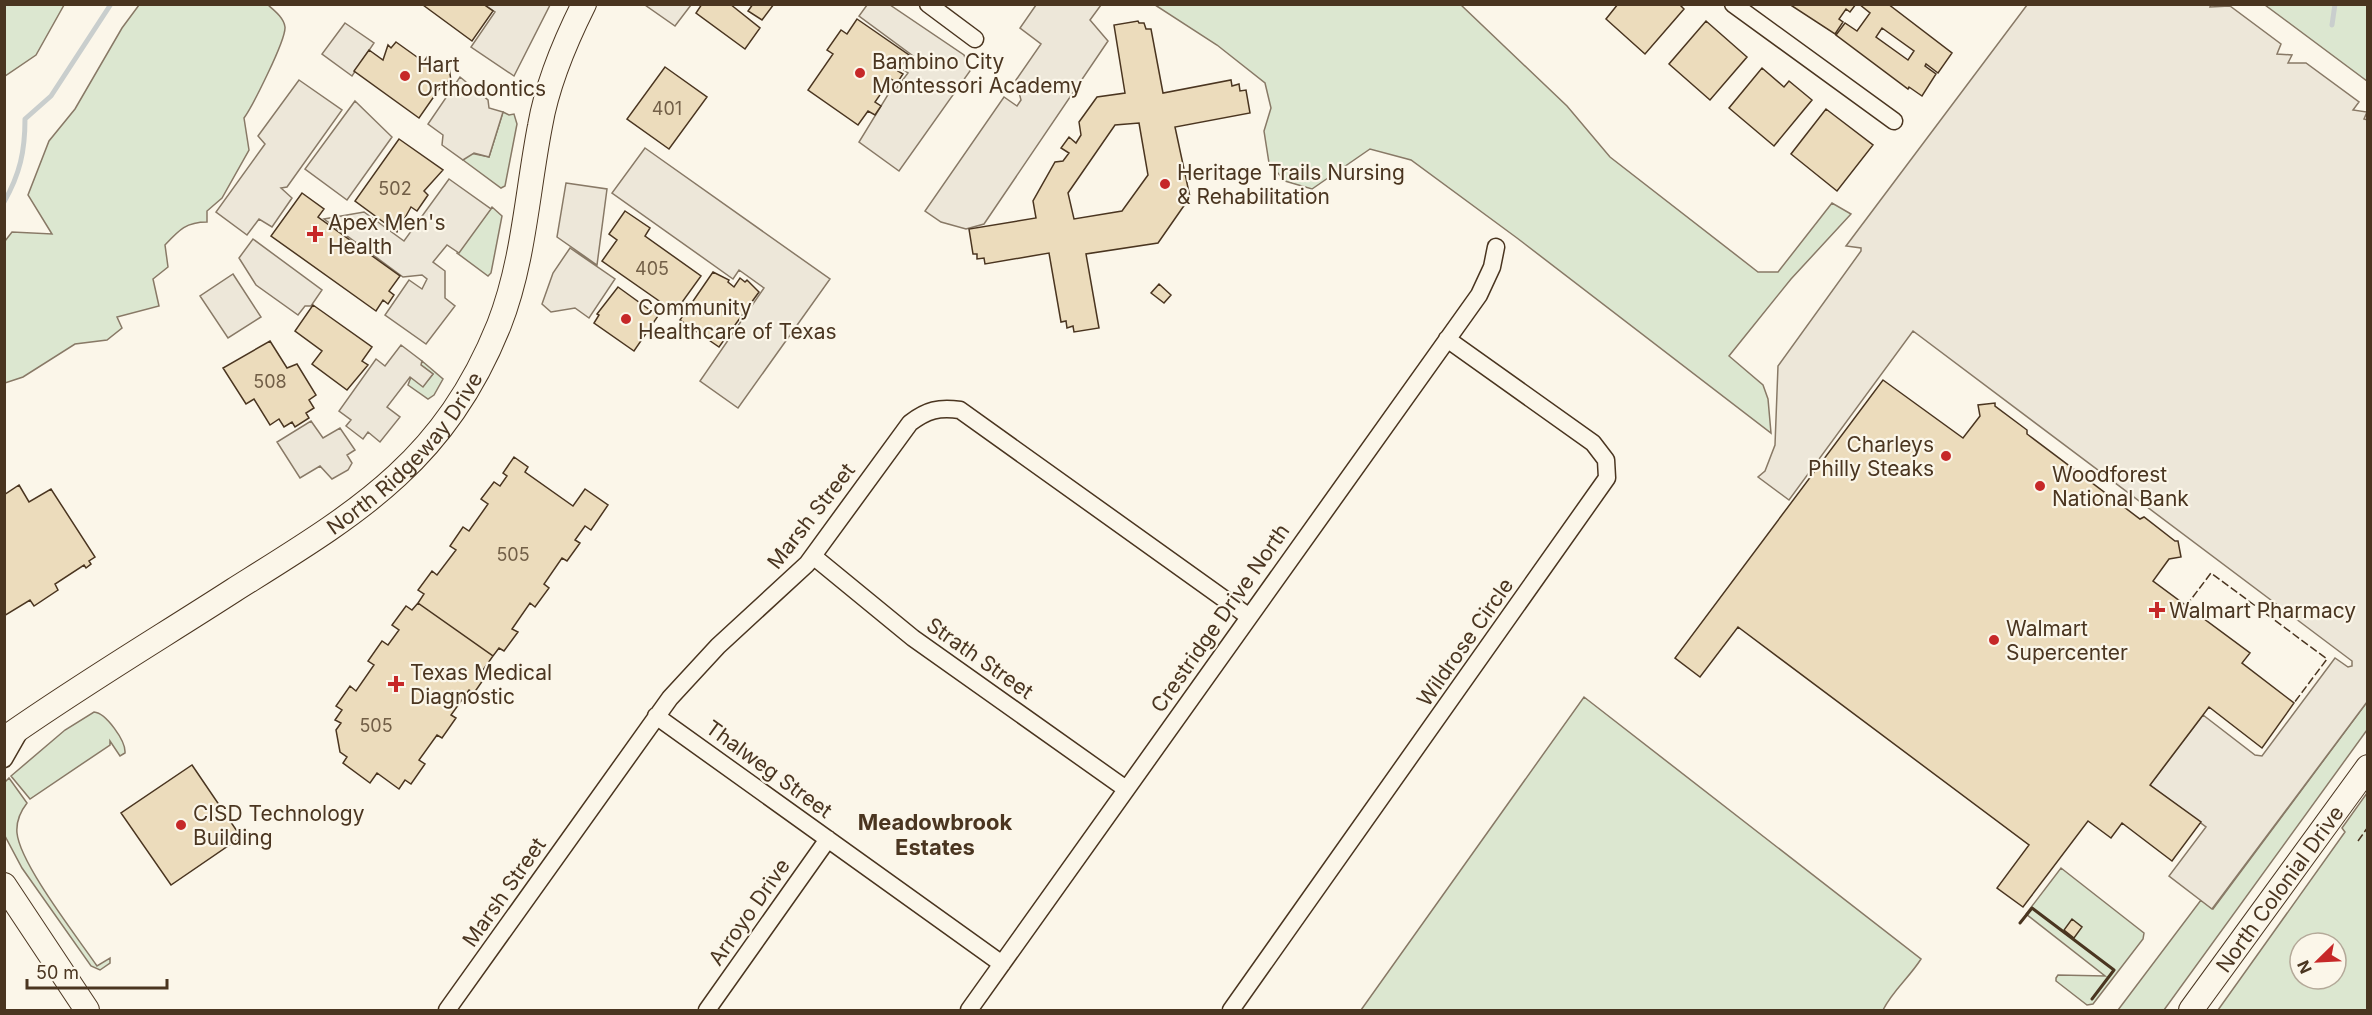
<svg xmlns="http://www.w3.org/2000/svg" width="2372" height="1015" font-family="Inter,sans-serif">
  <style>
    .green { fill: #dce7d0; stroke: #887966; stroke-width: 1.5; fill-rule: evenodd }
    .parking { fill: #ede7d9; stroke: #887966; stroke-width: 1.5 }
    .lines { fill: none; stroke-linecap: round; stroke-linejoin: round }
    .stream { stroke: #c9cecd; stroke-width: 5 }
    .building { fill: #ecdcbc; stroke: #4a3520; stroke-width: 1.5; fill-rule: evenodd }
    .street-casing { stroke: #4a3520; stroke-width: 19 }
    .secondary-casing { stroke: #4a3520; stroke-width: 26 }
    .street { stroke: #fbf6e9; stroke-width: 16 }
    .secondary { stroke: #fbf6e9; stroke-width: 24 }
    .fence { stroke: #4a3520; stroke-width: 1.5; stroke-dasharray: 8 3; stroke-linecap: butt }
    .wall { stroke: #4a3520; stroke-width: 3 }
    .poi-dot { fill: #c62828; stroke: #fbf6e9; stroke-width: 2 }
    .labels { text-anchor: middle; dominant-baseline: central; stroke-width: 4.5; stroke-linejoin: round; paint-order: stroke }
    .number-label { font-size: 18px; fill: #725f47 }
    .poi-label { font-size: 21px; fill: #4a3520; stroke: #fbf6e9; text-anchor: start }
    .street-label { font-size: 21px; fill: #4a3520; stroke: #fbf6e9 }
    .neighbourhood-label { font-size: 22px; font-weight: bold; fill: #4a3520; stroke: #fbf6e9 }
  </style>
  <rect width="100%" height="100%" fill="#fbf6e9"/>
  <path class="green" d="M5,4l59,1 -28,50 -31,21z
    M139,5h129c7,6 16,13 17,22 1,13 -33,80 -41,91l5,32 -27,48 -15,13v11c-21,0 -28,8 -42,23l3,22 -15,12 6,27 -42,11 5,11 -15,12 -32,4 -52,33 -18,6v-142l7,-9 40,2 -24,-39 21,-54 26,-32 47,-81z
    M1155,5h306l106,101 43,51 148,115h20l54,-69 19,11 -60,65 -62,77 34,29 5,14 3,34 -254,-195 -106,-78 -41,-11 -58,40 -27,-8 -16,-18 -5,-32 7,-23 -6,-25 -48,-38z
    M2265,5h102v76z
    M503,112l6,3 5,-1 3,10 -12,62 -4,2 -38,-28 7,-7 19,4z
    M492,207l10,9 -11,57 -3,3 -31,-23z
    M422,361l21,18 -9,16 -6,4 -20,-14 3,-8 12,9 10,-12 -13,-10z
    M1584,697l337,262c-12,19 -28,31 -38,51h-522z
    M2367,702v28l-203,280h-46l83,-110 12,9z
    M94,712c12,1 32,29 31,41l-5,3 -10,-15v4l-80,54 -19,-23 54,-46z
    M9,778l18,25c-7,9 -11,19 -10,30 3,31 61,105 80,133l13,-8v5l-10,7 -9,-4 -69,-98 -17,-32v-54z
    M2367,793v217h-149l127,-178 -3,-4zM2300,943h36v36h-36z
    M2061,868l83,65 -1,6 -50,65 -6,1 -31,-24v-3l2,-3 47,1 -79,-62z"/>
  <path class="parking" d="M2211,4l-1,3 20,-1 51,38 -4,10 15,1 -4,8h18l53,39 -6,8 14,2 -3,7 4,1 -1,582 -155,207 -43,-33 37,-49 -56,-42 53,-70 52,40 7,1 73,-98 13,9 4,-1v-5l-439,-330 -124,169 -31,-23 7,-6 10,-26 3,-79 83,-115v-3l-15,-2 181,-241z
    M485,5h65l-36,71 -43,-29 24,-35z
    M645,5h46l-16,21z
    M867,5h23l74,50 6,16 -71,100 -40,-29 33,-54 4,1 12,-16 -4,-3 9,-14 -54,-40z
    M1036,5h65l-11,15 18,21 -124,183 -18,5 -25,-7 -16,-11 79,-114 13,9 4,-6 -5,-20 25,-36 -21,-16z
    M345,23l29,20 -22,33 -30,-22z
    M460,77l28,23 1,8 14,4 -14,45 -15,-4 -11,7 -21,-15 1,-10 -15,-11z
    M299,80l43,30 -55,77 -6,1 11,10 -20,29 -13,-8 -12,16 -31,-23 49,-68 -7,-8z
    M355,101l37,36 -45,63 -42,-31z
    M645,148l185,131 -92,129 -38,-27 64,-93 -25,-18 -6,9 -121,-86z
    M449,179l42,30 -32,44 -12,-8 -14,17 12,9v27l10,8 -29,38 -41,-29 24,-35 13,9 5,-10 -5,-4 -19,2 -79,-58 40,-7 40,29z
    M566,183l41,6 -10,76 -40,-28z
    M253,239l69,51 -11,16h-6l-7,9 -42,-30 -17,-27z
    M570,248l45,31 -26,39 -14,-10 -24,4 -9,-8 11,-31z
    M233,274l28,43 -33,21 -28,-42z
    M401,345l21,16 -1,4 12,9 -10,13 -13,-10 -23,30 13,10 -20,25 -12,-10 -5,7 -17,-13 5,-6 -12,-9 37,-52 9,7z
    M311,421l12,17 17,-10 15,22 -8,5 5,8 -4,7 -16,9 -12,-13 -20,12 -23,-36z"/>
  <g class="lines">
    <path class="stream" d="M2332,25l3,-21
      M4,202c16,-28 21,-51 21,-83l26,-23 60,-92"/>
  </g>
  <path class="building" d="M483,4l10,7 -21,30 -49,-36z
    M730,4l30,24 -15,21 -49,-36 6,-9z
    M753,4h21l-12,16 -14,-9z
    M1618,4h61l5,5 -39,45 -39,-35z
    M1789,4h67l-6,8 -4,-3 -7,10 4,3 -8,12z
    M1859,4h29l64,49 -14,20 -12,-9 -1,2 11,8 -14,22 -13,-9 -1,2 -72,-54 9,-12 12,8 13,-18zM1882,28l32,23 -6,9 -32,-23z
    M857,19l52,36 -11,16 5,3 -6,9 -6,-4 -16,23 6,4 -6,9 -7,-4 -10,14 -50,-35 25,-36 -6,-4 14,-20 6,4z
    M1138,21l1,2h5l2,6h5l12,64 68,-13 1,6 7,-2 1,7 6,-1 4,23 -75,14 15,70 -32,46 -72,11 13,74 -25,4 -1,-6 -6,2 -1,-7 -5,1 -12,-69 -64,11 -1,-6 -7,1v-5h-4l-4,-25 67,-11 -3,-17 22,-39 8,-1 6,-8 -8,-5 8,-11 7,6 5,-8 -2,-13 18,-25 28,-4 -11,-68zM1139,123l9,52 -26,36 -48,8 -6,-26 47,-68z
    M1706,21l41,36 -37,43 -41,-36z
    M396,42l28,20 3,-5 15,11 7,-1 2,14 -7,1 -25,36 -65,-47 15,-21 14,10 5,-15 3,3z
    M665,67l42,30 -38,52 -42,-30z
    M1762,68l22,19 5,-6 23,19 -38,46 -45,-38z
    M1826,109l47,36 -36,46 -46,-37z
    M399,139l44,31 -19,21 4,4 -11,16 -6,-4 -14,25 -42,-31z
    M302,193l22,16 -6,8 82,59 -11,15 5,4 -6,9 -5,-4 -7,11 -105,-75z
    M625,211l25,17 -5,8 56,40 -26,36 -73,-51 15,-21 -8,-6z
    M713,272l16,8 -1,2 6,5 6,-9 5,4 2,-2 12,12 -40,55 -39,-27z
    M1159,284l12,11 -7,8 -13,-10z
    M618,287l40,29 -24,35 -40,-28 5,-8 -2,-1z
    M313,305l59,42 -10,14 6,4 -21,25 -35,-26 10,-13 -27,-20z
    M270,341l17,27 10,-4 19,31 -7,5 5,8 -8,5 3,5 -14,9 -3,-5 -8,5 -5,-8 -9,6 -16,-26 -8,5 -23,-36z
    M1883,380l80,58 17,-22 -2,-11 17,-2v3l32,24v4l113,85 4,-2 31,24h3l3,16 -12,2 -16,22 97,72 -8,10 52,40 -32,45 -53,-41 -59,78 51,37 -29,39 -50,-38 -11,15 -23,-17 -65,86 -26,-19 32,-43 -291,-218 -38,50 -25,-19z
    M514,457l14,10 -3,5 48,34 12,-17 23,16 -17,25 -6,-4 -10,14 5,3 -13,18 -5,-3 -18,26 5,4 -14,19 -5,-4 -18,26 6,3 -14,19 -5,-3 -6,8 -75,-53 6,-9 -6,-4 14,-19 5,4 19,-25 -6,-4 13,-19 6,4 19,-27 -7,-5 13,-17 6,4 7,-10 -4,-3z
    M19,485l10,17 22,-13 44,68 -6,4 2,3 -5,4 -2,-3 -29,19 3,6 -24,16 -4,-6 -26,16v-121z
    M418,603l75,53 -10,14 5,3 -14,20 -5,-3 -18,25 5,3 -14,20 -5,-3 -18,25 6,4 -14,20 -6,-4 -6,9 -22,-16 -7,10 -27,-20 4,-6 -7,-5 -4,-22 5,-7 -6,-3 7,-10 -6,-4 14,-20 6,5 18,-26 -6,-4 14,-20 6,4 11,-15 -7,-5 14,-19 6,4z
    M192,765l49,72 -70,48 -50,-72z
    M2072,919l10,8 -8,11 -10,-8z"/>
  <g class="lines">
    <defs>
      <path id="street" d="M928,4l47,35
        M1733,4l161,117
        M813,556l100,82 213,151
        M656,716l346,248
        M4,759l16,-28
        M447,1010l223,-312 48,-52 89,-82 103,-141c17,-13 29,-16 50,-13l288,206
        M707,1010l121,-171
        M969,1010l510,-715 13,-28 4,-20
        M1231,1010l376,-532 -1,-18 -13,-17 -146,-104"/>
      <g id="secondary">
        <path id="s1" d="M4,739c75,-53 154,-100 230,-149 121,-76 209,-126 265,-265 25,-64 28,-132 41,-199 7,-41 25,-84 44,-122"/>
        <path d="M4,885l83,125"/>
        <path id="s2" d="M2191,1010l177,-243"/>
      </g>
    </defs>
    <use href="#street" class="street-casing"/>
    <use href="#secondary" class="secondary-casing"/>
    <use href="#street" class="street"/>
    <use href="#secondary" class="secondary"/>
    <path class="fence" d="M2186,606l25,-33 116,86 -33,44
      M2358,841l10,-14"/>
    <path class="wall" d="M2020,923l12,-15 82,62 -22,29"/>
  </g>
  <g class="poi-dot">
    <circle cx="860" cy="73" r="6"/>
    <circle cx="405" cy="76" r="6"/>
    <circle cx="1165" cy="184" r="6"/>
    <path d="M312 225h6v6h6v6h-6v6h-6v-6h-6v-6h6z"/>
    <circle cx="626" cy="319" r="6"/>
    <circle cx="1946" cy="456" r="6"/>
    <circle cx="2040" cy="486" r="6"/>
    <path d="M2154 601h6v6h6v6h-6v6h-6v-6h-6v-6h6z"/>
    <circle cx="1994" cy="640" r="6"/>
    <path d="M393 675h6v6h6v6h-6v6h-6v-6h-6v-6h6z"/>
    <circle cx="181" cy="825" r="6"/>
  </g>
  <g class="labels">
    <g class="number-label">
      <text x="667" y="108">401</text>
      <text x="395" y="188">502</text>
      <text x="652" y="268">405</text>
      <text x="270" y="381">508</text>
      <text x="513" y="554">505</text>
      <text x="376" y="725">505</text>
    </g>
    <g class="poi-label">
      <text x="872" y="61">Bambino City<tspan x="872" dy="24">Montessori Academy</tspan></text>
      <text x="417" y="64">Hart<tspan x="417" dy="24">Orthodontics</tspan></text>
      <text x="1177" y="172">Heritage Trails Nursing<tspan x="1177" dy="24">&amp; Rehabilitation</tspan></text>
      <text x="328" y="222">Apex Men's<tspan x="328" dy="24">Health</tspan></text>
      <text x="638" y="307">Community<tspan x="638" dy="24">Healthcare of Texas</tspan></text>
      <text x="1934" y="444" text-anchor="end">Charleys<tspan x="1934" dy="24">Philly Steaks</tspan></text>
      <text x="2052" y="474">Woodforest<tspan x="2052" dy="24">National Bank</tspan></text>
      <text x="2169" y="610">Walmart Pharmacy</text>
      <text x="2006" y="628">Walmart<tspan x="2006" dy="24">Supercenter</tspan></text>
      <text x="410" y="672">Texas Medical<tspan x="410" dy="24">Diagnostic</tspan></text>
      <text x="193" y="813">CISD Technology<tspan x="193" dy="24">Building</tspan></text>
    </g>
    <g class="street-label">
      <text stroke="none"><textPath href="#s1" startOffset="495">North Ridgeway Drive</textPath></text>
      <text transform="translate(811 516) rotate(-52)">Marsh Street</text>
      <text transform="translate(1220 618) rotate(-55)">Crestridge Drive North</text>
      <text transform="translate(1465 642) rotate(-55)">Wildrose Circle</text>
      <text transform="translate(980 658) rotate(35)">Strath Street</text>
      <text transform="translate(769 769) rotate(36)">Thalweg Street</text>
      <text stroke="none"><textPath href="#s2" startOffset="150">North Colonial Drive</textPath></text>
      <text transform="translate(504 892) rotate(-55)">Marsh Street</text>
      <text transform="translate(749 912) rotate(-55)">Arroyo Drive</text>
    </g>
    <g class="neighbourhood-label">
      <text x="935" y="822">Meadowbrook<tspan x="935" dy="25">Estates</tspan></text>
    </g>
  </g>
  <rect width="2372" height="1015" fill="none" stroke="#4a3520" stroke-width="12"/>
  <g transform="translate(2318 961) rotate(246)"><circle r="28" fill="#fbf6e9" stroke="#b4a999" stroke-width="1.5"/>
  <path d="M0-4.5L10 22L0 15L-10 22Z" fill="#c62828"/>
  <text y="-9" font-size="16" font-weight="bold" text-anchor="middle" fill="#4a3520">N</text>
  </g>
  <path d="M27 979v9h140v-9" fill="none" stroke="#4a3520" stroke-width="3"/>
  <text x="36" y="979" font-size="18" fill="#4a3520" stroke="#fbf6e9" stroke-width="4.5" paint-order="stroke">50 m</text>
</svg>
